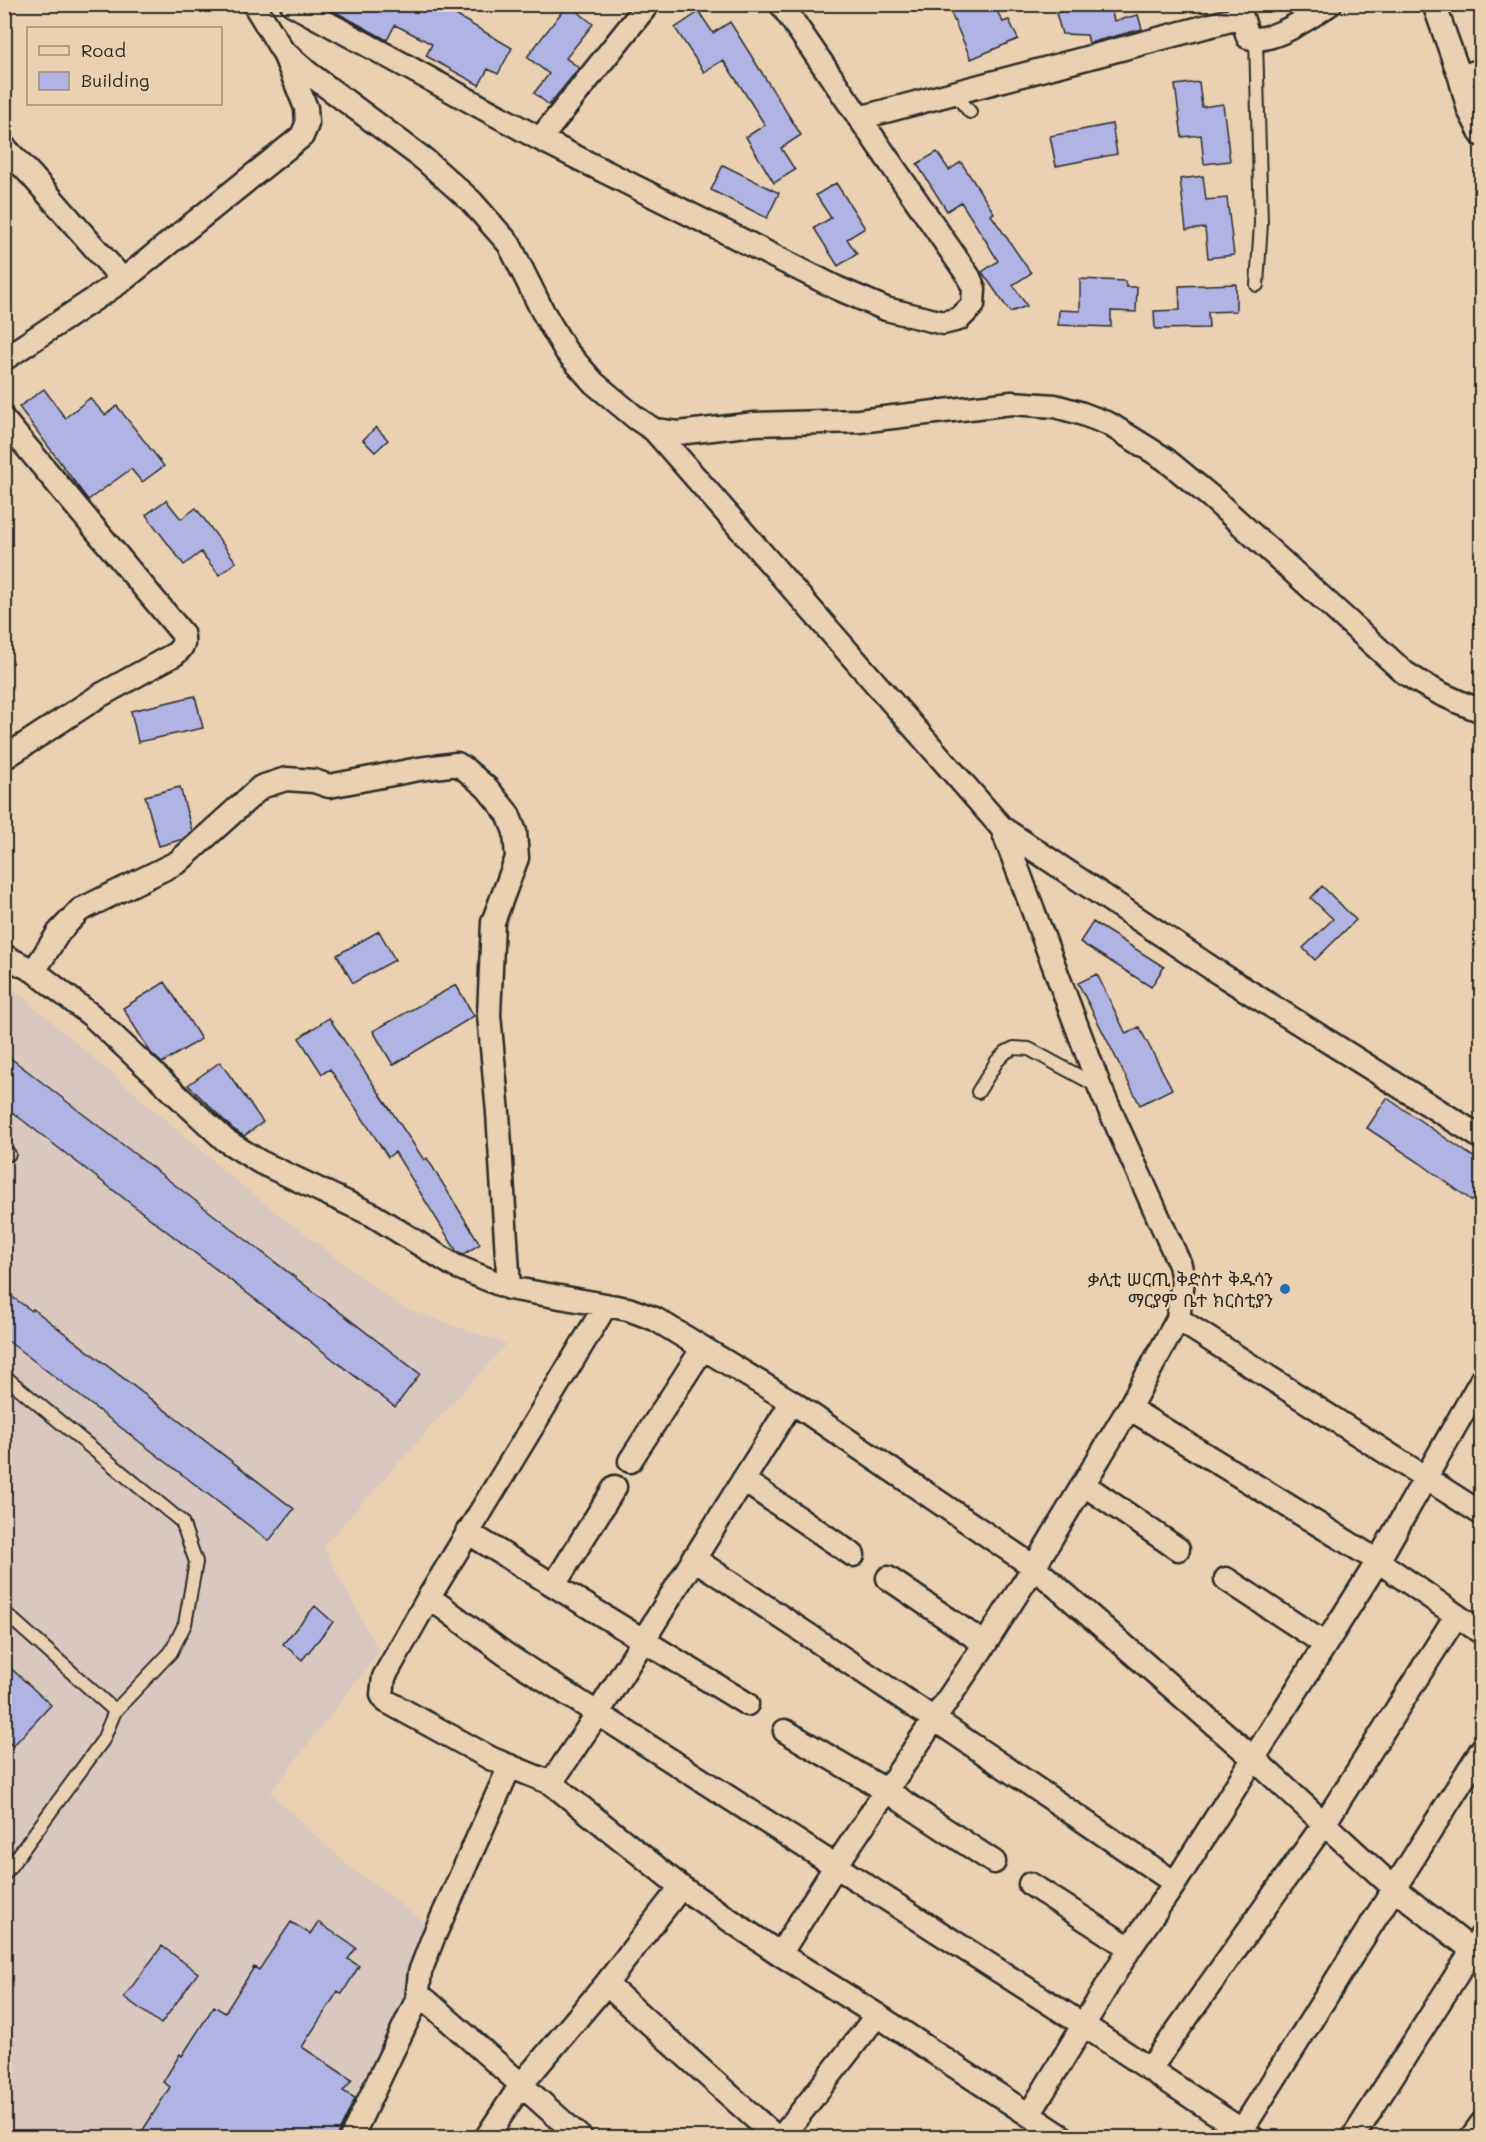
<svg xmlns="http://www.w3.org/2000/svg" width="1486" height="2142" font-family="Mali,'Noto Sans Ethiopic',sans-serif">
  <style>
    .built { fill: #d8c8c0 }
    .building { fill: #b1b3e4; stroke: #2b2b2b; stroke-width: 1.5 }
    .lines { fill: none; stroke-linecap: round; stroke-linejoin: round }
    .service-casing { stroke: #2b2b2b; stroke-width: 16 }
    .minor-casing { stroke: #2b2b2b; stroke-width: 27 }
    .service { stroke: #e9d1b1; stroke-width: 12 }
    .minor { stroke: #e9d1b1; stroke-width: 22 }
    .poi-dot { fill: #1f6fb2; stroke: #e9d1b1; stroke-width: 2 }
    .labels { text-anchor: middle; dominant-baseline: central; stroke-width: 5; stroke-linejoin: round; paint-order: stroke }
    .poi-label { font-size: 18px; fill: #2b2b2b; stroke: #e9d1b1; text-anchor: end }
  </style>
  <rect width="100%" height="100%" fill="#e9d1b1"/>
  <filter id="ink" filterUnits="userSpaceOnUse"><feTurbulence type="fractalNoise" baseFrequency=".0167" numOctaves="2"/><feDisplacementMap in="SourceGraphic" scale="12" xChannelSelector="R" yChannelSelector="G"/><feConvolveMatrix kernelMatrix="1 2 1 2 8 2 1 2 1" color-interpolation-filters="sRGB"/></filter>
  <g filter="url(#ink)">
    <path class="built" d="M4,981l244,210 153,116 105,37 -183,202 56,106 -109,141 75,70 85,64 -29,87 -56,123h-340z"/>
    <path class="building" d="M321,4h116l75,44 -14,26 -10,-5 -9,16 -53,-29 6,-12 -27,-14 -10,-5 -8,15z
      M568,4l25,20 -27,34 13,10 -30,37 -15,-12 15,-19 -22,-17z
      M947,4h33l3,7 11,-5 9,16 6,-2 9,19 -47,20z
      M1088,4h22l4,17 24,-6 4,14 -53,14 -2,-8 -25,-1 -6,-21z
      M699,12l14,21 17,-11 71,113 -20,13 14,22 -21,13 -28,-46 19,-12 -24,-38 -18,-27 -19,12 -29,-44z
      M1199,82l3,25 21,-3 7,57 -26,3 -3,-29 -19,2 -7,-52z
      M1112,124l5,30 -61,12 -6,-30z
      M937,152l12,18 12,-8 33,51 -3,2 40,58 -18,12 14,21 -17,6 -28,-40 16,-11 -12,-20 -25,-39 -14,9 -30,-47z
      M723,165l56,28 -12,25 -56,-28z
      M1203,176l3,24 21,-2 7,57 -26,3 -3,-30 -19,2 -6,-51z
      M836,183l29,45 -18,11 10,15 -19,12 -24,-38 17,-10 -15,-23z
      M1080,279l45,2 1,6h11l-1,25 -25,-1v16l-53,-2 1,-15 21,1z
      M1236,284v27l-28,1 1,16 -54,1 -1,-18 26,-1 -1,-24z
      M44,389l21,29 25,-20 15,17 12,-9 47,60 -22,16 -11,-13 -43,31 -69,-93z
      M376,427l12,13 -13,12 -12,-12z
      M166,500l15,19 15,-11 40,54 -17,13 -18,-23 -17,13 -38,-50z
      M195,696l8,32 -65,14 -7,-31z
      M180,787l12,44 -9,8 -24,7 -14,-50z
      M1322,886l34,34 -41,40 -12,-12 30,-29 -22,-21z
      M1093,922l71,45 -13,20 -71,-45z
      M379,931l16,29 -42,23 -16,-28z
      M1097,974l29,60 13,-7 33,62 -32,16 -62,-122z
      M165,982l36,57 -39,24 -11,-10 -28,-45z
      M456,985l18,31 -81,49 -20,-34z
      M329,1018l95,142 3,-2 53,86 -17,11 -6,-3 -62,-100 -7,5 -58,-88 -8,5 -23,-36z
      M4,1053l416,321 -25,33 -391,-301z
      M220,1062l43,60 -19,14 -11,-7 -45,-44z
      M1387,1098l95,65v45l-62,-45 -53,-35z
      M4,1291l28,20 1,-2 261,200 -25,32 -265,-203z
      M315,1606l18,16 -31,38 -19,-16z
      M4,1662l47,43 -38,41 -9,-8z
      M291,1922l19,12 8,-12 38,26 -8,11 11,7 -17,28 -4,-3 -36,56 50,33 -9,11 12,7 -19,40h-198l32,-51 -7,-5 17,-28 2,2 32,-50 11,7 29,-46 5,3z
      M162,1946l36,27 -37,51 -37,-27z"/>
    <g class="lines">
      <defs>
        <path id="service" d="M1256,40l5,183 -4,62
          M954,93l16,19
          M978,1092l19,-31 9,-9 8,-4 15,1 70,38
          M4,1155l5,-1
          M4,1376l178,146 14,40 -11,62 -14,28 -56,59 -12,29 -99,135
          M4,1612l111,99"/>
        <path id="minor" d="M254,4l28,46 25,22 118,88 46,41 38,43 34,68 23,39 28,32 42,35 18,12 24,3 77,-9 104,-3 153,-18 43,3 25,7 29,11 56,35 46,38 194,176c25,17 49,28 77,38
          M292,4l248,135 297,149 49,21 57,14 16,-4 14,-14 1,-16 -5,-12 -188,-273
          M1434,4l26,73 9,33 13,25
          M1242,17l6,20c22,9 63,-21 82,-33
          M1460,77l22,-7
          M859,118l383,-101 -4,-13
          M540,139l108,-135
          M4,147l28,29 91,104
          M4,359l119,-79 179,-144 5,-12 -1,-16 -21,-52
          M4,420l178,213c3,10 1,14 -7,21l-76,42 -95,62
          M654,430l348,398 217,145 263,165
          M4,956l30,15 57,44 134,125 35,22 111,52 84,52 54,22 119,21 27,10 137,83 242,165 219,191 142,131 87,69
          M34,971l25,-39 21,-22 98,-48 83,-75 25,-8 28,2 15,5 90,-17 38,-5 9,6 21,18 21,26 7,18 2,26 -24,64 -4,93 9,98 11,175
          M606,1305l-177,292 -45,80 -2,18 4,6 106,58 59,24 130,104 99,67 97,61 187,123
          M1178,1319l304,195
          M1129,1408l249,153 104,72
          M630,1461l73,-113
          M743,1480l110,75
          M1083,1484l95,65
          M467,1532l280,172
          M693,1558l241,161 241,164
          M888,1578l97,66
          M1226,1579l99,65
          M554,1585l61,-98
          M429,1597l76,57 580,372 168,112
          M785,1731l102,60 107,71
          M551,1783l47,-70 194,-311
          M1030,1884l100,64
          M780,1954l55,-87 150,-223 49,-77 95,-159 49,-89 5,-39 -3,-15 -80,-177 -98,-260
          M606,1984l171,154
          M417,2000h9l155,138
          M1150,2069l174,-245 132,-208
          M1029,2115l101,-167 45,-65 203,-322 104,-182
          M1242,2130l240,-381
          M351,2138l66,-138 3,-28 13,-34 77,-172
          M486,2138l35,-53 85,-101 75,-97
          M781,2138l96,-123
          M1353,2138l129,-203
          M1471,2138l11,-15"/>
      </defs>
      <use href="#service" class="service-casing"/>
      <use href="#minor" class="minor-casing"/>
      <use href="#service" class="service"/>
      <use href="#minor" class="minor"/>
    </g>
  </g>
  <circle class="poi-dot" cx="1285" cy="1289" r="6"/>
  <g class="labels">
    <g class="poi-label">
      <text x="1273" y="1279">ቃሊቲ ሠርጢ ቅድስተ ቅዱሳን<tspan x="1273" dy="21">ማርያም ቤተ ክርስቲያን</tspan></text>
    </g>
  </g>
  <rect width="1486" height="2142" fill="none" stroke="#e9d1b1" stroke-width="24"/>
  <rect x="12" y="12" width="1462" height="2118" fill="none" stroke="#2b2b2b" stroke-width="2" filter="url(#ink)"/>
  <rect x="27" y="27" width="195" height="78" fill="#e9d1b1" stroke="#9d8f7b" stroke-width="1.5"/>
  <rect x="39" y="46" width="30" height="9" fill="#e9d1b1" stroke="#9d8f7b" stroke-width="1.5"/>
  <text x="81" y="57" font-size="18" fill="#2b2b2b">Road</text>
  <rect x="39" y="72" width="30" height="18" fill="#b1b3e4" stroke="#9d8f7b" stroke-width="1.5"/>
  <text x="81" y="87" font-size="18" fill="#2b2b2b">Building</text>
</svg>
